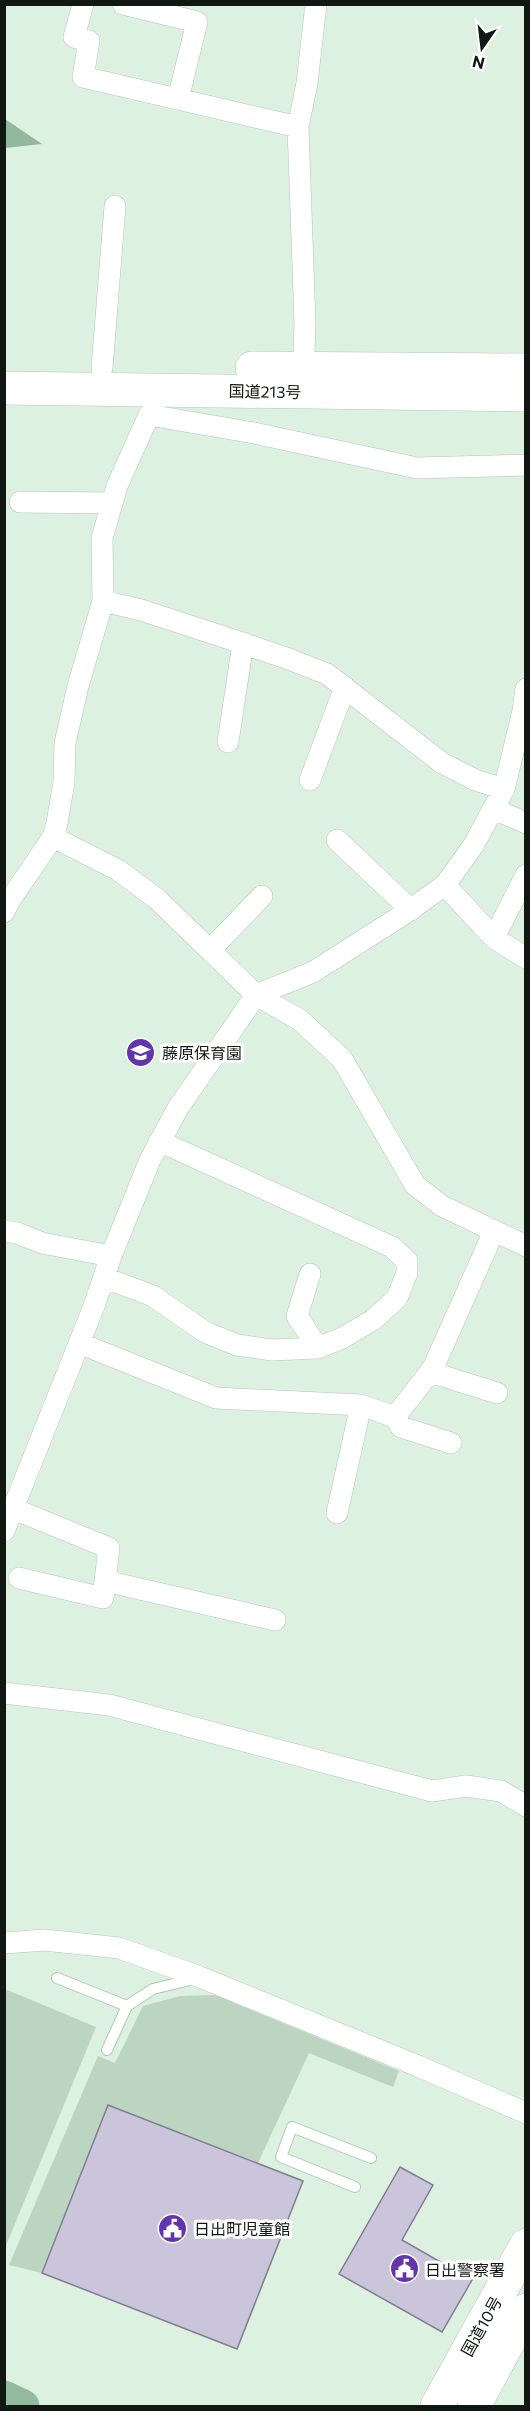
<svg xmlns="http://www.w3.org/2000/svg" width="530" height="2411" font-family="Commissioner,'Noto Sans JP',sans-serif">
  <style>
    .green { fill: #bbd5c1 }
    .forest { fill: #92b99c }
    .lines { fill: none; stroke-linecap: round; stroke-linejoin: round }
    .river { stroke: #95bb9e; stroke-width: 33 }
    .building { fill: #cac5db; stroke: #817d91; stroke-width: 1.5 }
    .service-casing { stroke: #b3c7b7; stroke-width: 12 }
    .minor-casing { stroke: #b3c7b7; stroke-width: 22 }
    .trunk-casing { stroke: #b3c7b7; stroke-width: 34 }
    .service { stroke: #fff; stroke-width: 10 }
    .minor { stroke: #fff; stroke-width: 21 }
    .trunk { stroke: #fff; stroke-width: 33 }
    .labels { text-anchor: middle; dominant-baseline: central; stroke-width: 6; stroke-linejoin: round; paint-order: stroke }
    .street-label { font-size: 16px; fill: #111812; stroke: #fff }
    .poi-label { font-size: 16px; fill: #111812; stroke: #fff; text-anchor: start }
  </style>
  <rect width="100%" height="100%" fill="#dcf1e0"/>
  <path class="green" d="M5,1989l91,38 -91,221z
    M215,1995l184,76 -6,16 -84,-34 -51,110 -150,-58 -66,168 -33,-8 89,-209 17,7 28,-57 37,-10z"/>
  <path class="forest" d="M5,119l37,25 -37,4z"/>
  <g class="lines">
    <path class="river" d="M4,2397l19,9"/>
  </g>
  <path class="building" d="M108,2105l195,76 -66,168 -195,-76z
    M400,2167l33,18 -31,55 70,40 -30,52 -103,-58z"/>
  <g class="lines">
    <defs>
      <path id="service" d="M57,1978l70,28
        M107,2050l20,-44 26,-17 41,-10
        M355,2187l-74,-30 11,-30 79,31"/>
      <path id="minor" d="M83,4l-9,33 15,4 -6,36 215,50
        M123,4l74,18 -19,77
        M102,368l13,-162
        M303,379l2,-56 -7,-196 9,-44 9,-79
        M20,502l92,1
        M103,601l38,9 86,28 62,21 38,15 115,89 33,17 29,9
        M228,742l15,-99
        M310,780l35,-93
        M494,809l32,14
        M53,837l65,33 39,29 99,96 44,25 42,39 73,126 27,21 84,40
        M337,840l74,70
        M445,885l49,53 32,20
        M4,912l6,-12 43,-63 4,-14 7,-41 1,-39 13,-57 25,-85 -1,-63 15,-52 32,-71 105,18 163,35 109,-3
        M494,938l32,-63
        M211,949l51,-53
        M4,1231l13,2 25,10 69,13
        M310,1274l-13,42 21,32
        M105,1278l48,18 52,36 32,13 35,5 46,-2 24,-10 31,-18 24,-22 10,-25v-12l-15,-14 -233,-106
        M79,1343l137,55 145,7 34,12 38,-49 61,-137
        M430,1372l67,21
        M395,1417l6,10 50,16
        M14,1509l95,39 -6,50 -84,-20
        M337,1513l24,-108
        M4,1531l90,-225 17,-50 39,-96 28,-52 78,-113 57,-23 91,-58 41,-29 28,-39 31,-57 19,-78 3,-22
        M105,1581l170,39
        M4,1693l105,12 323,86 34,-5 35,5 25,15
        M4,1943l41,-3 74,8 81,29 218,89 108,47"/>
      <path id="trunk" d="M252,368l274,2
        M4,388l522,7
        M437,2406l89,-161
        M474,2406l52,-96"/>
    </defs>
    <use href="#service" class="service-casing"/>
    <use href="#minor" class="minor-casing"/>
    <use href="#trunk" class="trunk-casing"/>
    <use href="#service" class="service"/>
    <use href="#minor" class="minor"/>
    <use href="#trunk" class="trunk"/>
  </g>
  <defs>
    <symbol id="school-disc" viewBox="-11 -11 22 22"><circle r="9.5" fill="#6235ac" stroke="#fff"/><path d="M0-5L7-2L0 1L-7-2ZM-4 1L0 2.5L4 1V4Q0 6-4 4Z" fill="#fff"/></symbol>
    <symbol id="civic-disc" viewBox="-11 -11 22 22"><circle r="9.5" fill="#6235ac" stroke="#fff"/><path d="M-.6-6.5H3V-4.5H.6V-3L4-1V1h2V6H-6V1h2V-1L-.6-3ZM-1.2 2.5V6h2.4V2.5Z" fill="#fff"/></symbol>
  </defs>
  <g fill-rule="evenodd">
    <use href="#school-disc" x="124" y="1036" width="33" height="33"/>
    <use href="#civic-disc" x="156" y="2212" width="33" height="33"/>
    <use href="#civic-disc" x="388" y="2252" width="33" height="33"/>
  </g>
  <g class="labels">
    <g class="street-label">
      <text transform="translate(265 391) rotate(1)">国道213号</text>
      <text transform="translate(481 2326) rotate(-61)">国道10号</text>
    </g>
    <g class="poi-label">
      <text x="162" y="1052">藤原保育園</text>
      <text x="194" y="2228">日出町児童館</text>
      <text x="425" y="2269">日出警察署</text>
    </g>
  </g>
  <rect width="530" height="2411" fill="none" stroke="#111812" stroke-width="12"/>
  <g transform="translate(482 48) rotate(194)" stroke="#ffffff" stroke-width="4.5" paint-order="stroke">
  <path d="M0-4.5L10 22L0 15L-10 22Z" fill="#111812"/>
  <text y="-9" font-size="16" font-weight="bold" text-anchor="middle" fill="#111812">N</text>
  </g>
</svg>
